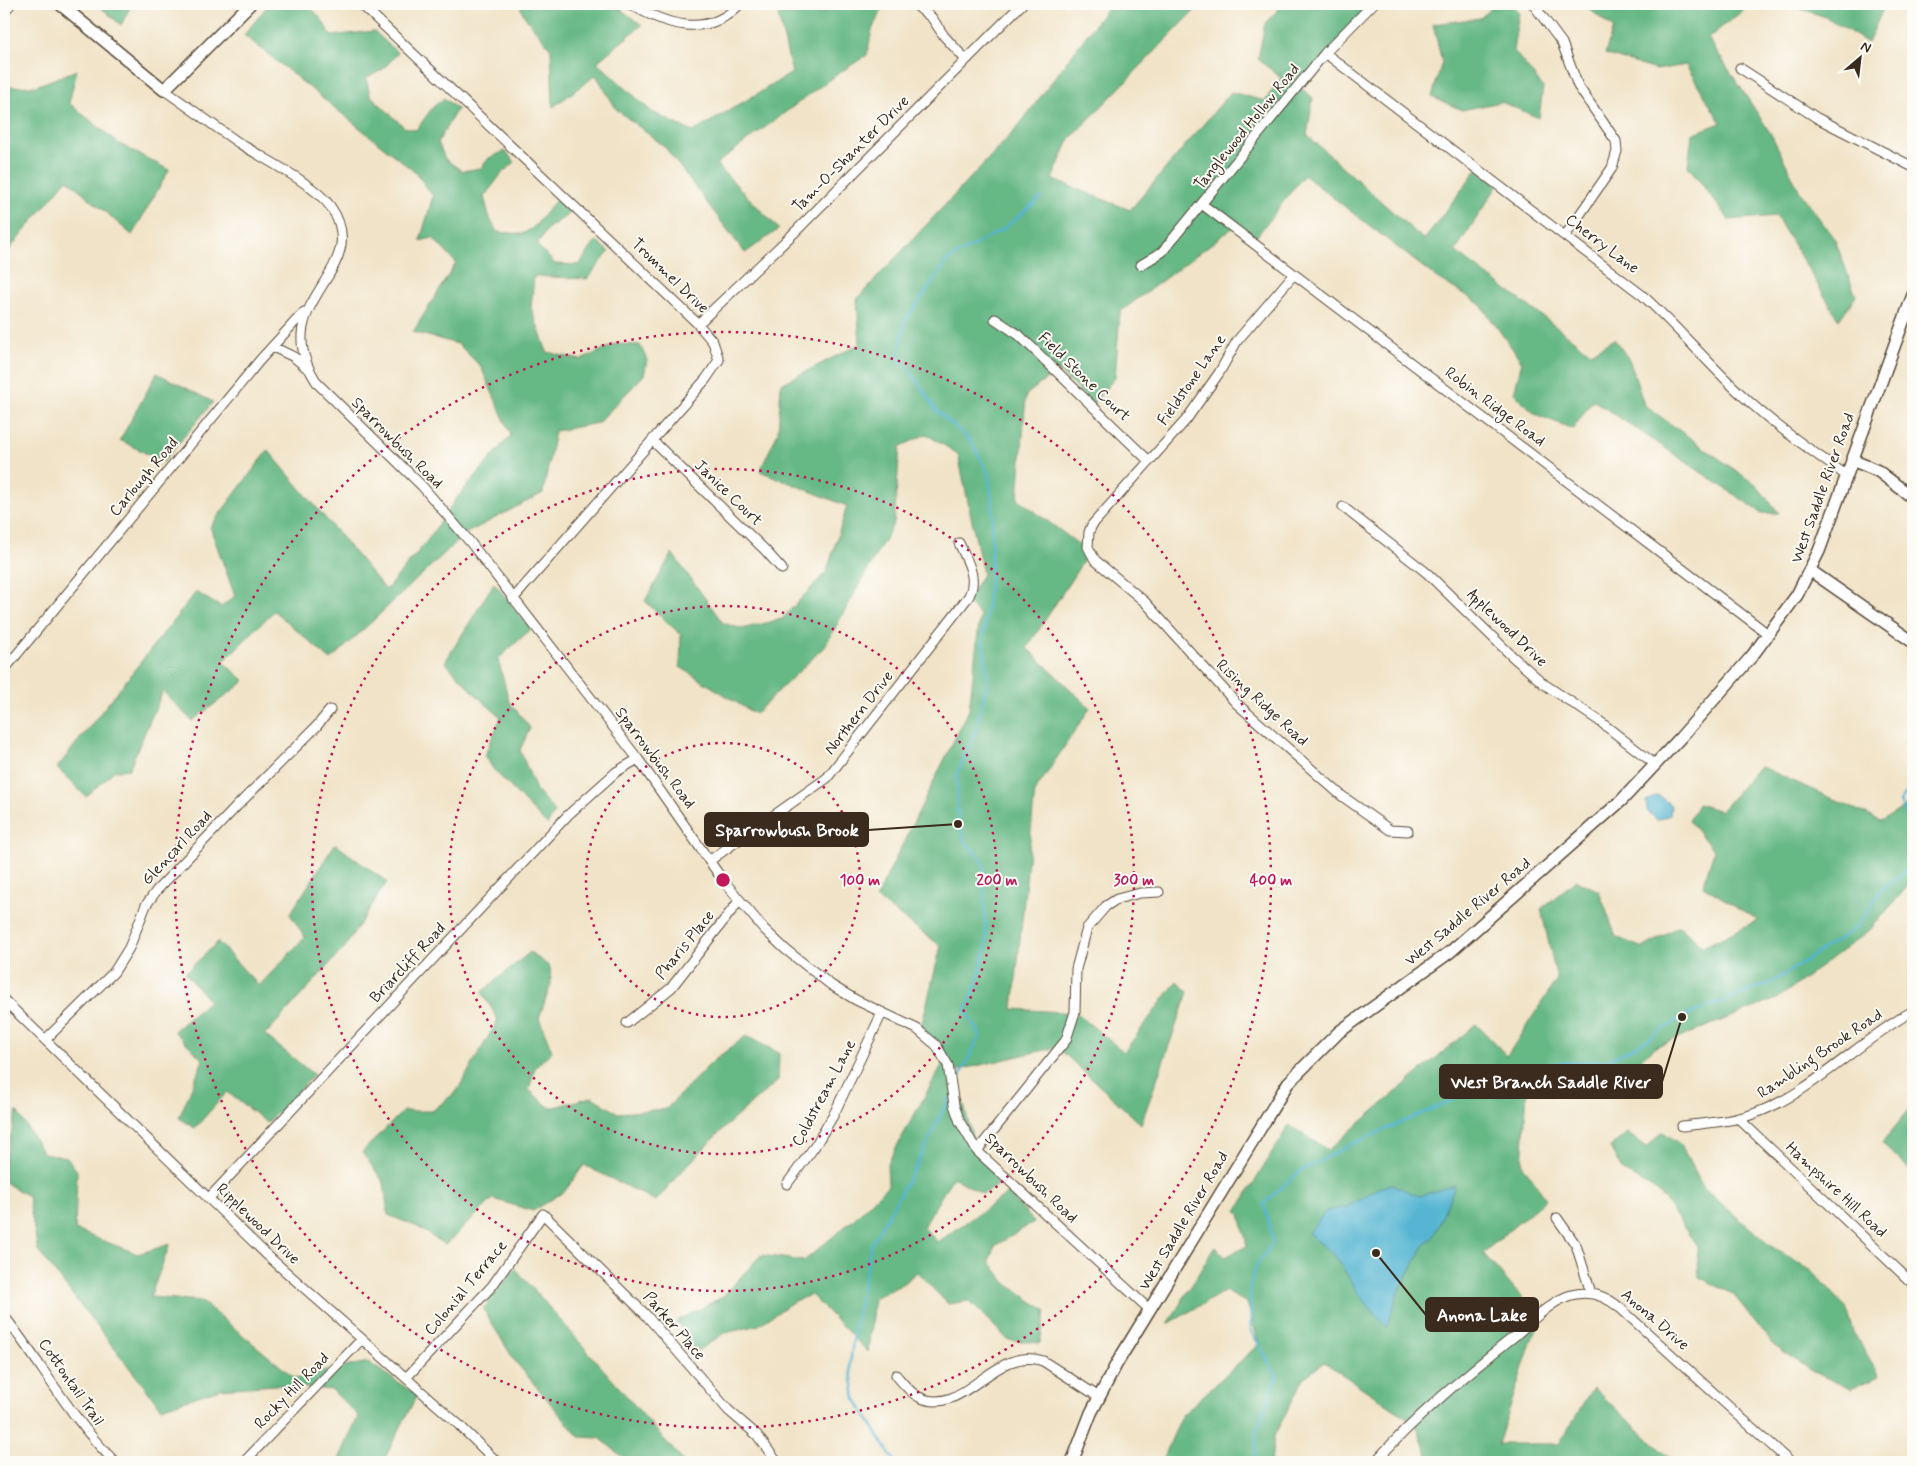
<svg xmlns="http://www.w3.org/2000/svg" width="1917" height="1466" font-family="Mynerve,sans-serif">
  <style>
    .forest { fill: #66b885; stroke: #507152 }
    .water { fill: #54b5d2; stroke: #487078 }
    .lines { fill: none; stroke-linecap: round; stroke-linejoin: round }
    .stream { stroke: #54b5d2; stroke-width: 2.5 }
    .minor-casing { stroke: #564637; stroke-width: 11 }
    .tertiary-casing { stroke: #564637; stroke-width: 14 }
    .minor { stroke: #fff; stroke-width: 9 }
    .tertiary { stroke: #fff; stroke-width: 11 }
    .ring { fill: none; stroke: #c2185b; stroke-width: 2.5; stroke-dasharray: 2.5 5 }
    .labels { text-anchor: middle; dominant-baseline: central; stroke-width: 4; stroke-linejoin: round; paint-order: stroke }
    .street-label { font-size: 16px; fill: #3b2a1e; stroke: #fdfcf7 }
    .centre { fill: #c2185b; stroke: #fdfcf7; stroke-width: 2.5 }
    .ring-label { font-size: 15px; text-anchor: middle; font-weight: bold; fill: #c2185b; stroke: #fdfcf7; stroke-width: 4; stroke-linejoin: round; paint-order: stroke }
    .leader { fill: none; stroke: #3b2a1e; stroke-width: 2 }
    .callout-dot { fill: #3b2a1e; stroke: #fdfcf7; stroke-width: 2 }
    .callout { fill: #3b2a1e; stroke: #3b2a1e; stroke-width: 2 }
    .callout-label { font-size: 18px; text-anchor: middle; font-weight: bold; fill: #fff }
  </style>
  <rect width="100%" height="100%" fill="#fdfcf7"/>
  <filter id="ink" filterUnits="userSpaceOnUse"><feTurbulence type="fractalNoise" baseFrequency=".02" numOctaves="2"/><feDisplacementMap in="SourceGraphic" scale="10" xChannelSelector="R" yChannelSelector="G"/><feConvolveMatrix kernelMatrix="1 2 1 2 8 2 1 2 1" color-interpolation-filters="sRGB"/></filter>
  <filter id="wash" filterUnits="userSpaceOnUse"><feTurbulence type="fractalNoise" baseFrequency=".0096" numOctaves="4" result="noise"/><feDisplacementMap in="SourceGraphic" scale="20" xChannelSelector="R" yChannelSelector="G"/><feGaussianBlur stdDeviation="1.12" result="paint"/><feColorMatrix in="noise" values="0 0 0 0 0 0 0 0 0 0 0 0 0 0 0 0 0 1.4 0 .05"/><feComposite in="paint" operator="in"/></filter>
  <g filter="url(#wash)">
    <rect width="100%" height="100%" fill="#f1e3c7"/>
    <path class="forest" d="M97,4h35l-11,21z
      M269,4h39l14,16 9,16 43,-5 24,22 -16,17 -16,8 4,17 34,32 12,3 17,-23 11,-9 13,11 -19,33 7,17 17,12 19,-3 8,-10 16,-7 10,11 -13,11 -18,24 6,22 7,13 25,2 11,-6 23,-28 16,12 -25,17 -10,16 18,19 24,1 17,-24 13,11 -22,27 -53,-3 -3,32 16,44 34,8 34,-16 25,1 7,15 -3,15 -46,48 -43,8 -12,62 -78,41 -134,126 -57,-49 -51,51 22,19 -53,40 -29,-30 -34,78 -15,2 -28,26 -29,-29 139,-176 25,15 14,-11 -25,-69 58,-77 118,140 41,-49 29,-42 55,-64 -30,-68 -23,-23 -45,-12 43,-69 -23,-25 -13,3 13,-45 -17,-23 -172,-138z
      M519,4h35l3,3 4,-3h52l29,21 -45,37 55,50 41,20 99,-59 -14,-58 46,-2 8,-9h52l-12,26 -5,25 -37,24 -114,85 63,65 -34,24 -81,-107 -47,-36 -21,-35 -43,32 -2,-58 -26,-32z
      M1110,4h91l-132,136 -17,39 78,31 101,-118 34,9 16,-23 -23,-19 7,-36 19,-19h93l-76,84 12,10 -6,37 117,105 53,-71 21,16 -43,66 136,102 23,-14 15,20 15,46 112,80 23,28h-17l-169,-113 -20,29 -38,-15 -21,-21 8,-31 -42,-58 -43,-26 -133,-103 -51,66 -18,-15 -115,86 -5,66 -23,26 -34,-34 -32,25 -8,104 71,53 -62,96 63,60 -55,83 -22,218 63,4 48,39 53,-71 11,11 -47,132 -84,-77 -102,24 22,84 29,25 -23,14 -30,-17 -30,50 15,15 70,-49 26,29 -39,24 -6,15 17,22 40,28 -6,32 -32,-3 -39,-39 -21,3 -31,-32 -16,13 -27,13 -6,54 -57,-57 -17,6 -35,24 -34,8 -31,20 -17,-32 45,-24 39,-42 43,6 50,-42 34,-34 -1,-21 60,-108 -27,-25 21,-85 -65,-48 93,-188 11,-95 -13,-14 16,-27 -25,-120 -32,-20 -26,13 -6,76 -69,123 -70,68 -75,-47 1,-32 -36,-34 27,-48 51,70 19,6 40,-10 45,-48 20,-65 -87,-35 18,-39 3,-48 79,-40 -3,-45 160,-171z
      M1496,4h16l7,9 -6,37 30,37 -4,31 -38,-16 -39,8 -30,-13 10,-35 -9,-38 47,-6z
      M1583,4h168l-43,34 63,96 29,58 35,48 21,56 -17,24 -63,-104 -47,4 -41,-54 4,-32 29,-11 -35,-58 -30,5 -51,-16 8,-26z
      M1786,4h99l-17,39 -42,-26z
      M77,70l-8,33 49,40 51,27 -37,65 -65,-56 -63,77v-130l5,-7 -5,-10v-22l32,-1z
      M157,373l56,29 -50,60 -43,-22z
      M494,583l37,46 -33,30 11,42 21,27 -10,22 16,40 19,22 -8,13 -54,-56 -8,-14 16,-38 -18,-15 -38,-40z
      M1760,766l121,55 32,-19v78l-43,50 -93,69 -120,47 -48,38 -51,-11 -31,17 -5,74 24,35 -63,54 56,65 -41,126h61l34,-56 81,74h-244l-14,-38 -92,-62 -20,16 -30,58 -3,26h-109l20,-47 77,-71 -12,-41 -22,-12 -57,33 47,-78 10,11 22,-11 -7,-32 -3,-3 52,-86 39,25 148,-126 31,32 50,-77 -16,-70 35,-29 23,11 17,46 27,11 36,-22 24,21 55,-27 -55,-34 11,-35 -25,-30 9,-17 23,7z
      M335,844l52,38 -42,65 -80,88 49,40 -47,48 -40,-31 -32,36 -16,-10 24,-58 -29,-29 35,-30 -24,-28 33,-31 41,44 46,-49 -15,-23z
      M530,952l20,15 1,17 -12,34 13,33 -17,17 -6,22 21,18 42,-11 26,16 48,-4 47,-48 33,-25 33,17 -1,28c-45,36 -85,76 -122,120l-72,-36 -19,26 -32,20 -40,-12 -48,46 -27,-18 -30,-12 -4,-32 -22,-31 41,-41h29l25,-20 41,-71 -16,-28z
      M1913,1105v68l-31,-30z
      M17,1111l26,42 24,4 10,14 -2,59 63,24 32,-10 -20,53 51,4 94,77 73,-16 49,33 -34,67h-45l20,-46 -26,-26 -57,-5 -55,4 -59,19 -123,-157 -10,-55 -24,-14v-20z
      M1662,1131l19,14 23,44 70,59 37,22 35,37 9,28 24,41 -28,13 -40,-18 -39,-28 -39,-49 -34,-17 -2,-31 -38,-54 -37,-22 -12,-23 17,-14 20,15z
      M515,1268l169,194h-56l-28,-24 -21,-1 -65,-77 -31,-51z"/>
    <path class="water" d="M1658,795l13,10 -1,10 -13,5 -10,-9 -1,-10z
      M1391,1184l28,12 36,-11 -20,49 -12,13 -25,46 -11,35 -29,-35 -21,-35 -29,-25 18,-22 21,-4 29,-18z"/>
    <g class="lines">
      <path class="stream" d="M1913,783l-13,19 13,26
        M955,1086l25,-51 -14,-24 11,-28 9,-36 -3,-86 -18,-19 -7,-18 -1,-49 19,-46 12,-49 -5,-38 7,-60 3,-74 -5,-35 -17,-32 -35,-31 -24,-37 -14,-16 7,-36 43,-61 57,-32 36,-31
        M895,1462l-40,-64 -5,-33 5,-40 16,-80 46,-81 32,-66
        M1255,1462l2,-32 20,-54 -26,-45 -1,-45 5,-18 18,-26 -9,-39 35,-31 53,-28 101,-44 53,-34 102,-6 29,-14 45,-29 91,-35 84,-55 24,-37 32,-25"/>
    </g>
  </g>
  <g filter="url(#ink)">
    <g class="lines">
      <defs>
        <path id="minor" d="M361,4l337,320 15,18 6,18 -13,19 -193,220
          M630,4c36,21 77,35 110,0
          M914,4l18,14 12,18 22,24
          M1533,4l29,39 16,43 38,55 1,10 -5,17 -47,68
          M4,12l7,-8
          M1325,53l317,242c36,32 66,69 101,101 32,30 68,54 104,80
          M1740,68l77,50 96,49
          M164,90c25,17 50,36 75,53 25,16 74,40 91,63 47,66 -69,95 -12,178l104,102 48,56 168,217 84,120 42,50 21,20 46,36 25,15 61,29 19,16 12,20 6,40 6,17 17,29 173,159
          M1203,205l565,429
          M1141,265l21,-13 163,-199 48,-49
          M1294,274l-57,67 -18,32 -33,47 -94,105 -3,7 -1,15 7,13 50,42 91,101 106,93 48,34 18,1
          M995,319l24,16 130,126
          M698,324l96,-91 228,-229
          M273,347l21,10 13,11
          M652,440l113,110 17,19
          M1343,507l84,66 85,83 32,28 54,36 58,45
          M4,670l256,-310 44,-48
          M709,861l118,-83 142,-182c9,-19 -2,-35 -10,-53
          M4,1000l264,256 189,167 40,39
          M627,1023l44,-35 68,-87
          M45,1040l69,-68 15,-24 17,-43 11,-15 81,-85 78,-78 14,-17
          M1738,1118l175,166
          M1682,1126c24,-3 49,-4 71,-12 60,-21 105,-73 160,-103
          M977,1151l89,-111 9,-28 1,-43 11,-41 19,-22 11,-7 23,-6 19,-1
          M787,1184l28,-38 18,-30 49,-103
          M209,1198l359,-383 48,-43 22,-13
          M1557,1218l19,27 15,48
          M4,1316c38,48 67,103 111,146
          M896,1375c7,8 14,18 23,22 45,22 75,-53 124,-36l56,36
          M406,1378l86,-92 51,-72 103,101 82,95 29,25 20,27
          M244,1462l117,-122
          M1375,1462c42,-47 92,-88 141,-127 16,-14 35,-34 55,-40 19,-5 35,1 49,13l170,154"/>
        <path id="tertiary" d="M60,4l104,86 86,-86
          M1852,460l26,11 35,27
          M1811,571l102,71
          M1072,1462l19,-49 26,-50 171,-280 51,-51 111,-80 171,-151 60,-64 71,-81 45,-61 22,-44 94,-256"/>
      </defs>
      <use href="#minor" class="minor-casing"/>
      <use href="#tertiary" class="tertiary-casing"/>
      <use href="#minor" class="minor"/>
      <use href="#tertiary" class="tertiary"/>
    </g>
  </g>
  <g class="ring">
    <circle cx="723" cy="880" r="137"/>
    <circle cx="723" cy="880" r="274"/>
    <circle cx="723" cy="880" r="411"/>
    <circle cx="723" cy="880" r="548"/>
  </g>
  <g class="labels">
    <g class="street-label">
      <text transform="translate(1247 127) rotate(-51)">Tanglewood Hollow Road</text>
      <text transform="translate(851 154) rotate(-45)">Tam-O-Shanter Drive</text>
      <text transform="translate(1602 244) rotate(37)">Cherry Lane</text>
      <text transform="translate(670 276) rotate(44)">Trommel Drive</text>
      <text transform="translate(1084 377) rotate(44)">Field Stone Court</text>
      <text transform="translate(1192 380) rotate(-55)">Fieldstone Lane</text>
      <text transform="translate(1495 407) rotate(37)">Robin Ridge Road</text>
      <text transform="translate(397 443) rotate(45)">Sparrowbush Road</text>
      <text transform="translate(144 477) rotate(-50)">Carlough Road</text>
      <text transform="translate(1823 488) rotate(-70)">West Saddle River Road</text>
      <text transform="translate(728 493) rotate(44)">Janice Court</text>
      <text transform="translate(1507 628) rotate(44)">Applewood Drive</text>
      <text transform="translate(1262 703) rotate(43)">Rising Ridge Road</text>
      <text transform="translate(859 713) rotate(-52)">Northern Drive</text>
      <text transform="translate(655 758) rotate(53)">Sparrowbush Road</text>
      <text transform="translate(177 848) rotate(-47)">Glencarl Road</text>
      <text transform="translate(1468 912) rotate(-40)">West Saddle River Road</text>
      <text transform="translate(685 945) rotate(-51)">Pharis Place</text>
      <text transform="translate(408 963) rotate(-47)">Briarcliff Road</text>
      <text transform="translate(1820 1054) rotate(-34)">Rambling Brook Road</text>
      <text transform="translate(824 1093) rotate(-62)">Coldstream Lane</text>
      <text transform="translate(1031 1178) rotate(44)">Sparrowbush Road</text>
      <text transform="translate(1836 1190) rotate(43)">Hampshire Hill Road</text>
      <text transform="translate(1184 1221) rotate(-59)">West Saddle River Road</text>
      <text transform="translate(258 1224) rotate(44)">Ripplewood Drive</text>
      <text transform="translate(466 1288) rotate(-50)">Colonial Terrace</text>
      <text transform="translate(1655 1320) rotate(41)">Anona Drive</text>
      <text transform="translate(674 1326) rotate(49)">Parker Place</text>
      <text transform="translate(71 1382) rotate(55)">Cottontail Trail</text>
      <text transform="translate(292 1391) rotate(-46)">Rocky Hill Road</text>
    </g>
  </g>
  <circle cx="723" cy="880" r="8" class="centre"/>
  <g class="ring-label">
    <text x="860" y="885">100 m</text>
    <text x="997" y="885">200 m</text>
    <text x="1134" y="885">300 m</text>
    <text x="1271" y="885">400 m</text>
  </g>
  <path class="leader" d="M958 824L868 830M1682 1017L1662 1082M1376 1253L1426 1315"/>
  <g class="callout-dot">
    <circle cx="958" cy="824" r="5"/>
    <circle cx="1682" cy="1017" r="5"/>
    <circle cx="1376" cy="1253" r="5"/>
  </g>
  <g class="callout">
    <rect x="705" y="813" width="163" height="33" rx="5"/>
    <rect x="1440" y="1065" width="222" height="33" rx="5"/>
    <rect x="1426" y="1298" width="112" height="33" rx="5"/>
  </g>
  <g class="callout-label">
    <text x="787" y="836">Sparrowbush Brook</text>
    <text x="1551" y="1088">West Branch Saddle River</text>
    <text x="1482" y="1321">Anona Lake</text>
  </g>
  <rect width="1917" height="1466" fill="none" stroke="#fdfcf7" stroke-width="20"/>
  <g transform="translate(1860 58) rotate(28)" stroke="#fdfcf7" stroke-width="4" paint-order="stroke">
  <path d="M0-4L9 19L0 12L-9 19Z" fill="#3b2a1e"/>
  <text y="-8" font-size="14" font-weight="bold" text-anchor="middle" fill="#3b2a1e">N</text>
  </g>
</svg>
